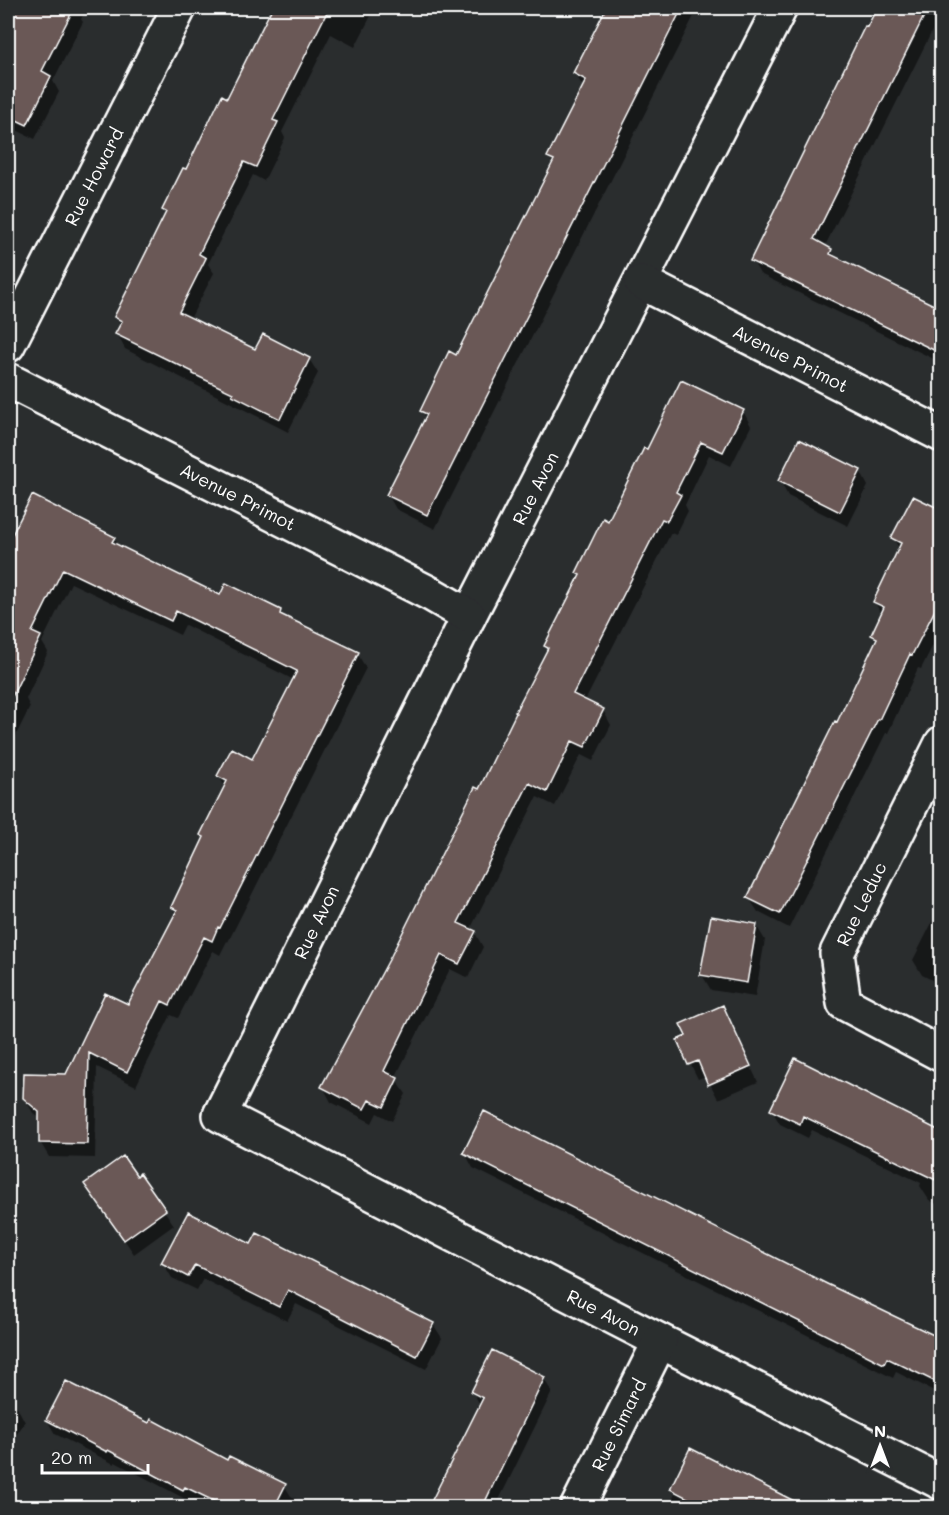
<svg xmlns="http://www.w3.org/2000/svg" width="949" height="1515" font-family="Mali,sans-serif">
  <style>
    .shadow { fill: #0007 }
    .building { fill: #6a5856; stroke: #fff; stroke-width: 1.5 }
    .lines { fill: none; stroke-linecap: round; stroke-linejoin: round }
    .street-casing { stroke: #fff; stroke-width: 38 }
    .street { stroke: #2a2d2e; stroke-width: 33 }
    .labels { text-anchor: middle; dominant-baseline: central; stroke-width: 6; stroke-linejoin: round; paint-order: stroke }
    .street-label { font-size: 18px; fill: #fff; stroke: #2a2d2e }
  </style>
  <rect width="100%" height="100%" fill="#2a2d2e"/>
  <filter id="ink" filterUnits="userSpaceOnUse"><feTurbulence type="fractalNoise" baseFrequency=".0167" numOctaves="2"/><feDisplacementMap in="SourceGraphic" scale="12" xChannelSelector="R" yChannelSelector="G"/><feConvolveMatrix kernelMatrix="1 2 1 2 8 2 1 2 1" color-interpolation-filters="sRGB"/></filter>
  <g filter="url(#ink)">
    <path class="shadow" d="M8,8h79l-6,11 2,3 -30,59 6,11 -24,47 -27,-13v-71l14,-29 -10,-4 -4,-9z
      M281,8h94l-20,39 -24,-13 -49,98 3,6 -21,43 -11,-6 -45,89 6,9 -24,46 66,32 53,8 9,14 -30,59 -163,-83 -8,-15 4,-8 -6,-9 51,-102 -2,-5z
      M615,8h83l-263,521 -39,-20 -8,-14 38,-76 -4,-8 35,-54 96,-192 -4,-8 35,-68 -9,-16 28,-42z
      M879,8h63v3l-117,235 6,4 6,9 102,50 3,-5v59l-182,-89 -8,-14z
      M743,411l8,15 -20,40 -22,-11 -24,50 3,6 -12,24 -5,-2 -86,168 18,9 8,15 -18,36 -12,-6 -26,51 -18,-9 -67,133 5,3 8,14 -15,31 -18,-9 -55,109 11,16 -14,27 -15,-8 -5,10 -41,-21 -8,-15 157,-296 68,-140 -2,-5 34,-68 -3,-5 32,-50 36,-73z
      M860,471l8,15 -20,40 -60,-30 -8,-15z
      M33,497l81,41 5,9 102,50 59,15 4,6 73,35 9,15 -138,274 -1,-1 -7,14 -7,-4 -35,67 -7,-3 -35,71 -39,-19 -2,91 -46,-1 -9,-15 1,-23 -8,-6 -9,-16 43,-22 62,-69 47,-92 -4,-7 32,-67 -2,-5 23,-48 -6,-11 34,-15 41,-81 -109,-55 -5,10 -109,-52 -29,59 6,10 -22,47 4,8 -17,34 -5,-2v-193z
      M942,512v115l-21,42 -3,-1 -30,65h-2l-97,195 -31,-16 -9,-14 89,-174 38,-82 -4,-7 10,-20 -8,-14 26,-51 -7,-12z
      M940,907l2,1v77l-20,-10 -9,-15z
      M756,925l9,15 -10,57 -44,-7 -9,-15z
      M722,1006l36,76 -40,17 -12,-23 -8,3 -19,-38 9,-4z
      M771,1109l171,23v75l-13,-7 -9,-14 1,-3 -109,-53 -4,8 -28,-14z
      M465,1153l361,133 114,54 2,-2v57l-46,-23 -3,6 -420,-210z
      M140,1175l34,50 -40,29 -43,-63z
      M252,1246l181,78 9,14 -16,31 -130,-65 -9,17 -84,-42 -6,11 -25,-12 -9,-15z
      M544,1379l8,13 -57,116h-67l52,-103 -7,-13z
      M8,1400l9,7 8,15 -17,25z
      M47,1420l181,42 56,23 7,11 22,12h-102l-18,-9 -2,3 -76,-40 -1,2 -59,-30z
      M671,1489l116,19h-119l7,-14z"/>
    <path class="building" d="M8,8h66l-32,63 9,5 -24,49 -19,-9z
      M272,8h57l-56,112 5,2 -22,45 -12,-5 -45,92 7,4 -27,54 76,37 8,-15 47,24 -30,61 -48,-24 1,-2 -40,-19v-2l-78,-38 7,-13 -8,-4 52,-105 -4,-2 21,-42 3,1 36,-74 5,3z
      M606,8h76l-255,507 -41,-20 41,-81 -7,-3 29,-60 7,4 98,-195 -7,-3 39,-77 -13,-7z
      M877,8h51l-114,231 18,10 -2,5 112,55v45l-192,-93 115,-235 2,1z
      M681,380l63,30 -21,42 -22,-10 -25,50 5,3 -14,26 -5,-2 -89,175 31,15 -19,38 -13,-6 -25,51 -18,-9 -71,140 18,8 -17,33 -18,-9 -57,116 14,7 -14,29 -15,-7 -5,9 -43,-22 70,-131 84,-169 4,2 37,-76 -1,-1 33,-64 -4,-2 36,-71 -4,-2 27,-55 5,3 36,-73 3,1z
      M799,439l62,31 -21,42 -62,-31z
      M32,495l83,42 -3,5 108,53 6,-12 55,27 -1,4 79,38 -139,276 -2,-1 -6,14 -8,-4 -34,68 -8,-4 -35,71 -38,-19 -2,91 -48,-1v-31l-16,-14 1,-25 42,1 39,-81 23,11 49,-94 -6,-3 33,-70 -4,-2 27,-54 -10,-5 15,-28 20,11 45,-88 -121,-60 -5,10 -108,-52 -31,63 9,4 -33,69v-162z
      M913,496l29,14v86l-30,59 -2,-1 -31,66 -1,-1 -98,195 -33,-16 88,-177 2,1 40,-84 -6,-3 13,-28 -11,-5 28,-59 -10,-5z
      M711,916l46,8 -10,59 -47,-8z
      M723,1005l28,61 -43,19 -10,-24 -10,4 -11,-25 9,-4 -6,-12z
      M795,1058l147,74v51l-139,-67 -3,8 -30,-14z
      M484,1111l343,173 115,55v46l-55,-27 -3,6 -421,-211z
      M123,1156l14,20 3,-3 26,37 -42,30 -40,-56z
      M188,1212l63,32 6,-11 177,90 -17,33 -129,-66 -9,17 -84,-42 -7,12 -27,-14z
      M492,1350l53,27 -63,131h-54l55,-110 -12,-6z
      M66,1381l83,42 2,-4 76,41 2,-4 57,28 -12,24h-46l-43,-21 -2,3 -75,-40 -1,2 -61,-32z
      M690,1448l118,60h-101l-37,-19z"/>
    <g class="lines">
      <defs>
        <g id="street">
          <path id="s1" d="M780,8l-311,608 -249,499 440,226 282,142"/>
          <path id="s2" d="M641,282l301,153"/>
          <path id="s3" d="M8,345l171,-337"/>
          <path id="s4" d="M8,380l423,214 38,22"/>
          <path d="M942,743l-105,210 7,50 98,52"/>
          <path id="s5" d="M577,1508l83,-167"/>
        </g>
      </defs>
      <use href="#street" class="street-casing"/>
      <use href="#street" class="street"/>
    </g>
  </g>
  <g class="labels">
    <g class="street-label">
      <text stroke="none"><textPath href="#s3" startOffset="189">Rue Howard</textPath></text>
      <text stroke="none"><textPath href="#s2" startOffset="168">Avenue Primot</textPath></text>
      <text transform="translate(535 488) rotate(-63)">Rue Avon</text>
      <text stroke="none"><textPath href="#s4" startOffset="258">Avenue Primot</textPath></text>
      <text transform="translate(861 904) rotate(-64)">Rue Leduc</text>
      <text transform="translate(316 922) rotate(-64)">Rue Avon</text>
      <text stroke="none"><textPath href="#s1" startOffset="1672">Rue Avon</textPath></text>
      <text stroke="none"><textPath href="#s5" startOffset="93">Rue Simard</textPath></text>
    </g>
  </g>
  <rect width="949" height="1515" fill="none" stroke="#2a2d2e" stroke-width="30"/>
  <rect x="15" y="15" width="919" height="1485" fill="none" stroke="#fff" stroke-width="2" filter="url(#ink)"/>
  <g transform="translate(880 1446)" stroke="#2a2d2e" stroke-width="4.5" paint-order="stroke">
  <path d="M0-4.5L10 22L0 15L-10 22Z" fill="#ffffff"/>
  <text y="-9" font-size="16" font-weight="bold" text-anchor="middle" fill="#ffffff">N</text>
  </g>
  <path d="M42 1464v9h106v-9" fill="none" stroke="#ffffff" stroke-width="3"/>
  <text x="51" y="1464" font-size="18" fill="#ffffff" stroke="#2a2d2e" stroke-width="4.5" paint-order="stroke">20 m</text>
</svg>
